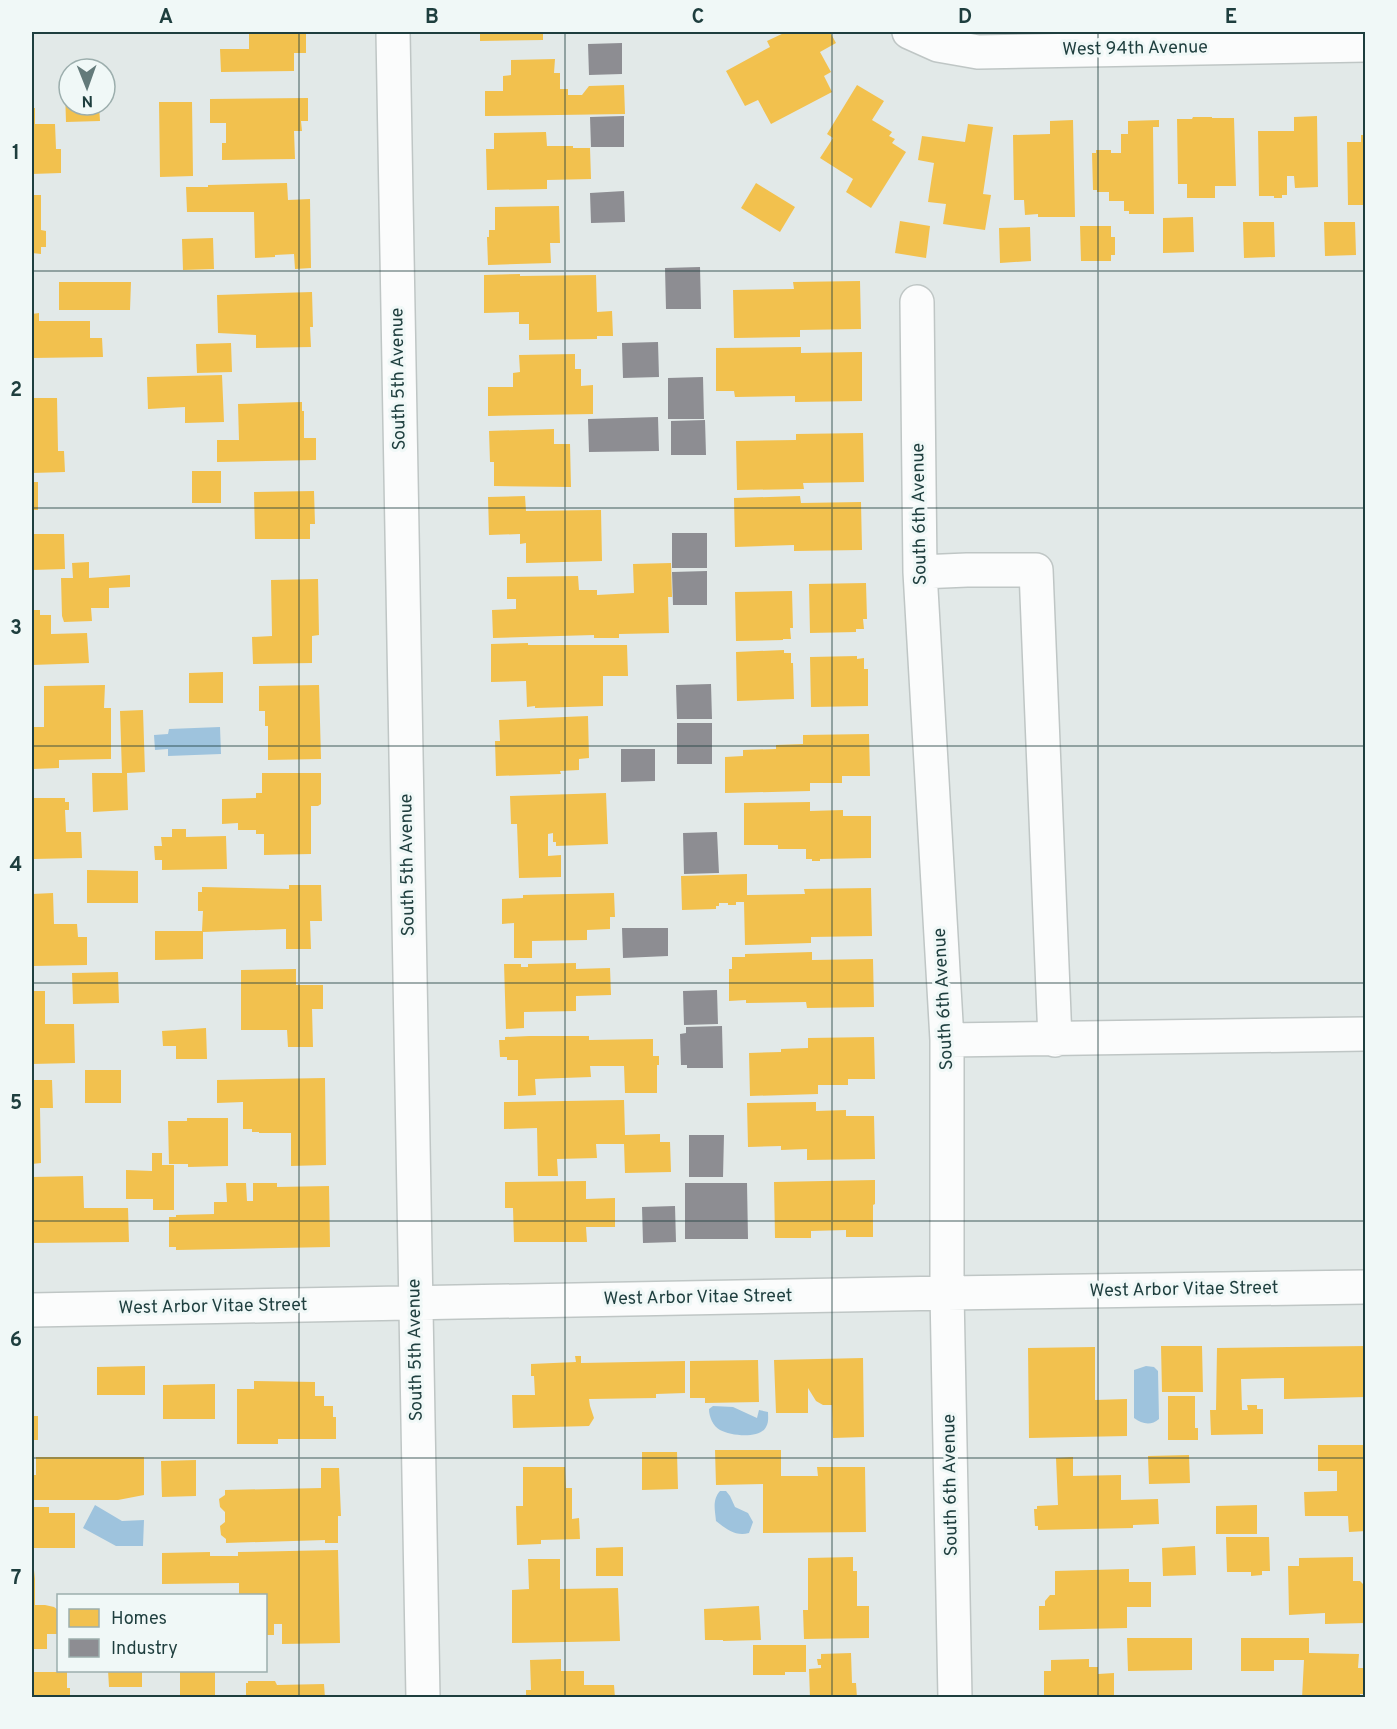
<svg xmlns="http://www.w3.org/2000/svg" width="1397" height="1729" font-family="Overpass,sans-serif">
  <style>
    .water { fill: #9ec3dd }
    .homes { fill: #f2c14e }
    .industry { fill: #8d8d92 }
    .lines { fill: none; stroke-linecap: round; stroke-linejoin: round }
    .minor-casing { stroke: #bfc6c5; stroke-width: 36 }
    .minor { stroke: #fbfcfc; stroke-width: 33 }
    .grid { fill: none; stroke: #1e3e3e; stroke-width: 1.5; stroke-opacity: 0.55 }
    .labels { text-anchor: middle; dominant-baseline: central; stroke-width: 6; stroke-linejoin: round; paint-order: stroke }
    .street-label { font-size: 18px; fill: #1e3e3e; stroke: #f0f8f7 }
    .neatline { fill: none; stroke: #1e3e3e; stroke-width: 2 }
    .grid-label { font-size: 20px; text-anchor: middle; font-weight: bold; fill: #1e3e3e }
  </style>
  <rect width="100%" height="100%" fill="#e2e9e8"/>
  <path class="water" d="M220,727l1,27 -53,2v-7l-13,1 -1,-15 14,-1 1,-5z
    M1146,1366l8,1 4,4 1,48c-8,7 -17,5 -25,-1v-48z
    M713,1406l20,1 24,11 2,-8 9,2c0,5 1,10 -2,15 -6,12 -35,9 -46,3 -7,-4 -11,-13 -11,-21z
    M720,1491h6l4,5 5,11 13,6 5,9 -4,11c-13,4 -23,-4 -33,-12 -1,-11 -4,-21 4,-30z
    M95,1505l27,16 22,-1 -1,26h-27l-33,-18z"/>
  <path class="homes" d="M249,32h57v21h-12v18l-73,1 -1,-23h29z
    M480,32h63v8l-63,1z
    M786,32h44l6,11 -16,9 11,20 -7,4 8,16 -61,32 -13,-24 -13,6 -19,-35 44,-24 -3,-6z
    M555,59l-1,14h6v16h8v6h14l7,-9 35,-1 1,29 -140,2v-25h18v-15l8,-1v-15z
    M857,85l27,16 -12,19 20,12 -3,4 6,3 -3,4 14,9 -35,56 -25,-16 7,-13 -33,-21 13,-20 -6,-4z
    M69,90v15h30l1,16 -34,1 -1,-31z
    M308,98v23h-7l1,10h-8l1,28 -73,1v-17h4v-20h-16v-24z
    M159,102h33l1,74 -33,1z
    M32,108h3v16h20l1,25h5v24l-29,1z
    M1317,116l1,71 -23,1 -1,-12h-7v19h-5v3h-8v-2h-15l-1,-65h36v-14z
    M1193,117h19v1h22l2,68h-21v12h-28v-14h-9l-1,-65h15z
    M1073,120l2,97h-37v-3l-13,1 -1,-15h-10l-1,-65 37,-1v-13z
    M1159,120v7h-6l1,87h-25v-3h-5v-10h-15v-9h-12v-2h-4l-1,-37h4v-3h15v3h10v-19h7v-13z
    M968,124l25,3 -10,67 8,1 -6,35 -42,-6 3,-20 -18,-2 6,-39 -16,-3 4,-24 43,6z
    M546,132l1,14h26v2h17l1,31 -44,1v9l-60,1 -1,-41h8v-16z
    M1361,135h5v70h-18l-1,-63h14z
    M287,183l1,17 22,-1 1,69 -16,1 -1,-15 -19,1v2l-20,1 -1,-46h-67l-1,-25h22v-2z
    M756,183l39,24 -15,25 -39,-24z
    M32,195h9v35l5,1v16h-5v7l-9,-1z
    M559,206l1,37h-10l1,20 -63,2 -1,-28h2v-7h6v-23z
    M1193,217l1,35 -31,1v-35z
    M900,221l30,5 -4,32 -31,-5z
    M1243,222h31l1,35 -31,1z
    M1324,222h31l1,33 -31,1z
    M1080,226h31v11h4v18h-4v6h-30z
    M1030,227l1,34 -31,2 -1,-35z
    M213,238l1,31 -31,1 -1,-31z
    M520,274v2l76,-1 1,37 15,-1 1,25h-16v3l-68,1v-16h-10v-12l-35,1v-38z
    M860,281l1,48 -61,1v7l-66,1 -1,-48 61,-1 -1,-7z
    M59,282h72l-1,28h-71z
    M312,292l1,35h-3l1,20 -55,1v-13l-38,-2 -1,-38z
    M39,313v8h51v17h12l1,19 -71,1v-44z
    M231,343l1,29 -35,1 -1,-29z
    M801,347v6l61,-1v49l-67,1v-6l-60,1 -1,-6h-18v-43z
    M575,354v15h6v17l12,-1v29l-105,2v-29h25v-14l7,-1 -1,-17z
    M222,375l2,47 -39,1v-16l-37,2 -1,-32z
    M32,398h25l1,53h6l1,21 -33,1z
    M302,402v9h2v27h12v22l-99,2v-22h22l-1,-36z
    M554,429v15h16l1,43 -77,-1v-24h-4l-1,-31z
    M863,433l1,49 -61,1 1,6 -67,1 -1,-49 60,-1v-6z
    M192,471h29v32h-29z
    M32,482h6v28h-6z
    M314,491l1,33h-5v15h-55l-1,-47z
    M525,496l1,15 75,-1 1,51 -76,2v-20l-6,1v-10l-31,1 -1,-38z
    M800,496l1,7 60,-1 1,48 -68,1v-6l-59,2 -1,-49z
    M32,534h32l1,35 -33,1z
    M89,562v16l41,-3v12l-21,1v20h-18l1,13 -28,1 -2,-6 -1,-38h12l-1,-15z
    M671,563l1,34h-4l1,36 -50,1v4h-25v-3l-101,3 -1,-28 24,-1v-10h-9v-22l71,-1 1,14h18v5l37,-2 -1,-29z
    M318,579l1,56 -7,1v27l-59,1 -1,-27 20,-1 -1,-56z
    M866,583l1,36h-4l1,10h-8v3l-46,1 -1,-49z
    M792,591l1,37h-3l1,11h-8v1l-47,1 -1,-49z
    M32,610h8v5h11v19l36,-1 2,30 -57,2z
    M528,643v2h99l1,31h-25v30l-68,2v-2l-8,1 -1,-26 -35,1v-38z
    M784,650v3h7v10h2l1,36 -57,2 -1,-49z
    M857,656v3l7,-1v11h4v37l-57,1 -1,-50z
    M223,672v31h-34v-30z
    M105,685l-1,23h7v51l-52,1v8l-27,1v-42h12v-41z
    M319,685l2,74 -53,1v-34h-3v-15h-6v-25z
    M143,710l2,62 -18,1 1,37 -35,2 -1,-39h30l-2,-62z
    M588,716l1,42 -10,1v11l-19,1 1,3 -65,2 -1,-35h5l-1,-21z
    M869,734l1,42h-28v7h-32v8l-85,2v-36l18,-1v-6l33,-1v-4l27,-1v-9z
    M262,773h59v31l-3,2h-7v48l-47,1v-21h-8v-4h-18v-7l-16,1v-25l34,-1v-5h6z
    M606,793l2,51 -52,2v-4h-3v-9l-5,1v22l13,-1v22l-42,1 -2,-54h-6l-1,-28z
    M32,798h33v4h4v8h-4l1,22h15l1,26 -50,1z
    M810,802v9l33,-1v6h28v42l-51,1v2h-8v-2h-6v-10h-28v-4h-34v-42z
    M172,829h14v8l40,-1 1,33 -65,1v-10h-7l-1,-14h8l-1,-9h11z
    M87,870l51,1v32h-51z
    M747,874v21l58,-1 -1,-5 67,-1 1,48 -61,1v6l-66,2 -1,-43h-8v3h-8v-2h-9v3h-3v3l-34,1 -1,-34z
    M289,885h32l1,36h-12l1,28h-25v-20l-83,3v27l-48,1v-29h47l1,-20h-5v-19h4v-5l87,2z
    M53,893l1,31h23l1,13h9v28l-55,1v-72z
    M614,893l1,24h-5v12l-23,1v10l-55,1v17h-18v-35l-12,1v-25l21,-1v-3z
    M812,952v8l61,-1 1,48 -67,1 -1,-6 -60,1v-3l-17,1v-32h3v-12h13v-3z
    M576,963v6l34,-1 1,27 -35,1v15l-52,1v16l-18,1 -2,-65h17v3h7v-3z
    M296,969v16h27v24h-11l1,38h-25l-1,-17h-46v-60z
    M118,972l1,31 -46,1 -1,-31z
    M32,991h13v33h29l1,39 -43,1z
    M206,1028l1,31h-31v-13h-13l-1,-15z
    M529,1036h60v4l64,-1v17h6v9h-2v28h-32l-1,-27h-34l1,11 -56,2 1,16 -18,1v-36h-11v-3h-7l-1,-17h6v-3z
    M874,1037l1,42h-27v6h-30v9l-68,2 -1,-43 32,-1v-3l27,-1v-10z
    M85,1070h36v33h-36z
    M325,1078l1,87 -35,1v-33h-32v-1h-7v-3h-9v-27l-26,1v-23z
    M32,1080h20l1,28h-13l1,55 -9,1z
    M624,1100l1,35 35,-1v8h10l1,30 -46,1 -1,-29h-28l1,14 -40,1 1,17h-20l-1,-48 -33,1v-27z
    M816,1102v9l30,-1v6h28l1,43 -68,1v-11l-26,1v-4l-33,1 -1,-44z
    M187,1118h41v48l-40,1v-3h-19l-1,-43h19z
    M152,1153h10v12h12v45h-21v-11h-27v-29l26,1z
    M83,1176l1,32h44l1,34 -97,1v-66z
    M875,1180v24l-2,1v32h-27v-7l-35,1v7h-36l-1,-56z
    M586,1181v18l29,-1v29h-29l1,15h-73l-1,-34h-8v-26z
    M226,1183h20l1,18h6v-18h24v4l52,-1 1,61 -154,3v-3h-7v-30h7v-2l38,-1v-12h13z
    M1161,1346h41l1,46h-41z
    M1366,1346v51l-82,2v-21l-43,1 1,31h6l-1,-5h10v4h6v25l-52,1 -1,-25h6l1,-62z
    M1095,1347v53l32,-1v37l-98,2 -1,-90z
    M575,1356h6v7l104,-2v32l-29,1v4l-67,1 1,7 4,12 -5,8 -76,2 -1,-33h23l-1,-19h-3v-12l45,-2z
    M863,1358l1,79 -31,1 -1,-33h-9l-7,-4 -8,-13v25h-32l-2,-53z
    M758,1360l1,42 -54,1v-5h-15v-37z
    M145,1366v29h-48v-28z
    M254,1381l61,1v14h9v10h9v11h3v22h-58v5h-41v-55h17z
    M215,1384v35h-52v-34z
    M1168,1396h27v32h3v12h-30z
    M32,1416h6v24h-6z
    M1318,1445h48v86l-17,1 -1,-16h-43l-1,-24 33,-1v-20h-19z
    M715,1450h66v26h37l-1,-9h48l1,65 -103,1v-49l-47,1z
    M642,1452h35l1,37 -36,1z
    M1189,1455l1,28 -41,1 -1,-28z
    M36,1457h108v38l-26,5h-84v7h15v6h26v35h-43v-73h4z
    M1073,1457v19l48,-1v25l37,-1 1,25 -26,1v3l-95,2v-4h-3l-1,-17h3v-3l21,-1 -2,-47z
    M196,1460v36l-34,1 -1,-36z
    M523,1467h42l1,21h6v31l7,-1 1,21 -39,1v4l-24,1 -1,-39h7z
    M321,1468h18l2,48h-3v27h-13v-3l-99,3v-4l-5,-4 -1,-9 5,-4v-10l-5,-5 -1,-8 6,-4v-5l96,-2z
    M1257,1505v29h-41v-28z
    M1226,1537h43l1,34h-8v4l-11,1v-4h-24z
    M1195,1546l1,29 -33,1 -1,-28z
    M623,1547v29h-27v-28z
    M338,1550l2,93 -58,1v-20h-8v11h-8v-39h-27v-13l-77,1v-31l48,-1v4h28v-4z
    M853,1557v14h4v35h12v32l-65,1 -1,-29h5v-52z
    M1353,1557v24h7l3,3v13l3,-1v27l-41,1v-11l-36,2 -1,-49h11v-8z
    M528,1559h32v30l58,-1 2,53 -108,2v-53l17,-1z
    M1129,1569v13h22v25h-24v21l-88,2v-24h6v-5l5,-6h5v-24z
    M32,1570h2l1,9v26h10l9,2 4,3v24h-11v15h-15z
    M759,1606l2,34 -38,1v-1h-18l-1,-31z
    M1127,1638h65v32l-64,1z
    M1241,1638h68v15l50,1 -1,14h8v26h-6v4h-58l2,-38h-30v11h-33z
    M753,1645h53v27h-21v3h-32z
    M851,1653l1,30h4l1,15h-47l-1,-29 12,-1v-3h-3l-1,-6h4v-5z
    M561,1659v12h23v14h30l1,13h-89v-8h5l-1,-30z
    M1089,1659v8h9v7l16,-1v25h-70v-27h7v-11z
    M108,1670h34v17h-33z
    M180,1670h35v28h-35z
    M32,1672h35v16h3v10h-38z
    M248,1681h27l2,4 47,-1 1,14h-79v-15h2z"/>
  <path class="industry" d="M622,43v31l-33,1 -1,-31z
    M624,116v31h-33l-1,-30z
    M624,191l1,31 -34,1 -1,-30z
    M700,267l1,42h-35l-1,-41z
    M658,342l1,35 -36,1 -1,-35z
    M703,377l1,42h-36v-41z
    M658,417l1,34 -70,1 -1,-33z
    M705,420l1,35h-35v-34z
    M672,533h35v35h-35z
    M707,571v34h-34l-1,-33z
    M711,684l1,35h-35l-1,-34z
    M677,723h35v41h-35z
    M621,749h34v32l-34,1z
    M717,832l2,41 -35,1 -1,-41z
    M622,928h46v28l-45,2z
    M717,990l1,34 -34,1 -1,-34z
    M722,1026l1,42h-36v-3h-6l-1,-31 6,-1v-6z
    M689,1135h35l-1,42h-34z
    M685,1183h62l1,56h-63z
    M675,1206l1,36 -33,1 -1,-36z"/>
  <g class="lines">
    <defs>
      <path id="minor" d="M393,32l30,1666
        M909,32l29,13 40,7 388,-7
        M917,302l3,270 27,468v253l8,405
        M920,572l47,-2h69l19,470
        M947,1040l419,-6
        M32,1310l915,-17 419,-6"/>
    </defs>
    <use href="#minor" class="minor-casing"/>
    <use href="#minor" class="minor"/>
  </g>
  <path class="grid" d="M299,32v1666M565,32v1666M832,32v1666M1098,32v1666M32,271h1334M32,508h1334M32,746h1334M32,983h1334M32,1221h1334M32,1458h1334"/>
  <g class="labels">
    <g class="street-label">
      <text transform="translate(1135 49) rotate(-1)">West 94th Avenue</text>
      <text transform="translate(399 379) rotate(-91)">South 5th Avenue</text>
      <text transform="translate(920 514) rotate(-91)">South 6th Avenue</text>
      <text transform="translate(408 865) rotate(-91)">South 5th Avenue</text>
      <text transform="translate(944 999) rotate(-93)">South 6th Avenue</text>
      <text transform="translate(1184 1290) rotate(-1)">West Arbor Vitae Street</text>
      <text transform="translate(698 1298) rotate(-1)">West Arbor Vitae Street</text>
      <text transform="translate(213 1307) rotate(-1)">West Arbor Vitae Street</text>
      <text transform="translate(416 1350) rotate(-91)">South 5th Avenue</text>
      <text transform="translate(951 1485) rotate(-91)">South 6th Avenue</text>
    </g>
  </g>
  <rect width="1397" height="1729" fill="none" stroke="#f0f8f7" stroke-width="66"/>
  <rect x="57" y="1594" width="210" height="78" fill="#f0f8f7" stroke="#9caead" stroke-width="1.5"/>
  <rect x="69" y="1609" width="30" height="18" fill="#f2c14e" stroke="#9caead" stroke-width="1.5"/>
  <text x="111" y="1624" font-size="18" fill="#1e3e3e">Homes</text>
  <rect x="69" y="1639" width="30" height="18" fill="#8d8d92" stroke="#9caead" stroke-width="1.5"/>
  <text x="111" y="1654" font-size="18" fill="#1e3e3e">Industry</text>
  <g transform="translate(87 87) rotate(179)"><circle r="28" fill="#f0f8f7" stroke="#9caead" stroke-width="1.5"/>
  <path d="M0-4.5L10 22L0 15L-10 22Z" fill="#637a7a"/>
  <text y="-9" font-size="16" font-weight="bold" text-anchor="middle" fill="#1e3e3e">N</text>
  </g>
  <rect x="33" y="33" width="1331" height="1663" class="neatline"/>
  <g class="grid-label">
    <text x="166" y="23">A</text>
    <text x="432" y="23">B</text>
    <text x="698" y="23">C</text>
    <text x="965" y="23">D</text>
    <text x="1231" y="23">E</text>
    <text x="16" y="159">1</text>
    <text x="16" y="396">2</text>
    <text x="16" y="634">3</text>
    <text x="16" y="871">4</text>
    <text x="16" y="1109">5</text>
    <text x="16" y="1346">6</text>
    <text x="16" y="1584">7</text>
  </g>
</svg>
